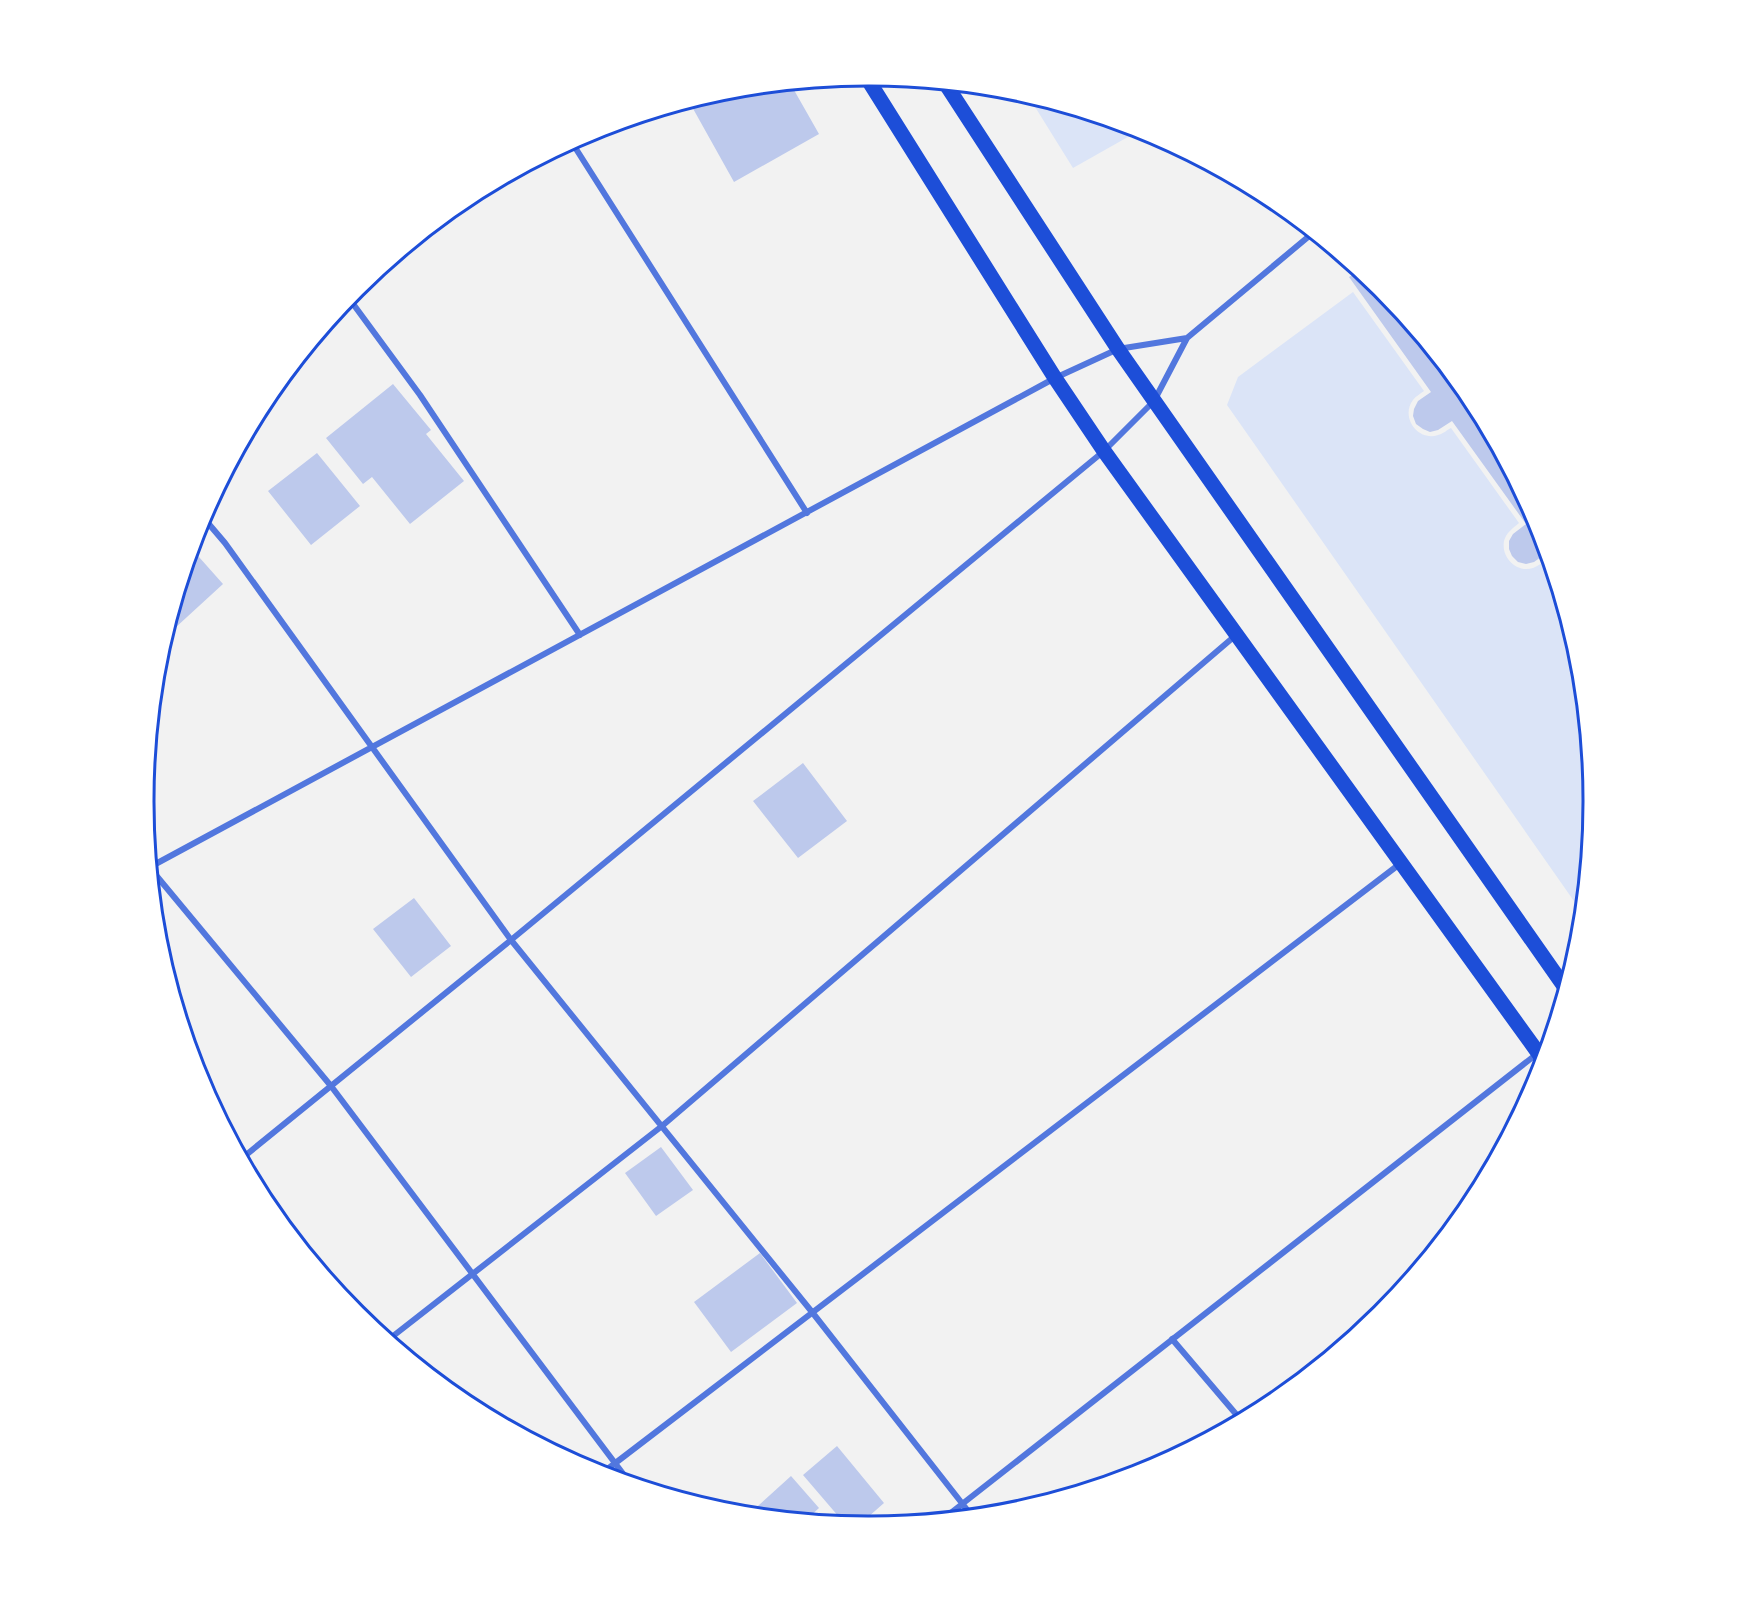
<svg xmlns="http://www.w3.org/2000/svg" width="1737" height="1601" font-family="Quicksand,sans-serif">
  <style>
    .green { fill: #dbe4f7 }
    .building { fill: #bdc9ec }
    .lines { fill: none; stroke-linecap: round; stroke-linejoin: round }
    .minor { stroke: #5277de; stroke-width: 6 }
    .primary { stroke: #1d4ed8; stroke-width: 15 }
    .rim { fill: none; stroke: #1d4ed8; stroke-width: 3 }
  </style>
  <rect width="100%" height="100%" fill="#f2f2f2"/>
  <path class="green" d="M1027,94l115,35 -69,39z
    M1353,292l71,99c-4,3 -8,5 -11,9 -13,17 5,42 25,35 5,-1 9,-5 13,-7l68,95c-6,5 -13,10 -15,18 -3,17 13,32 29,27 5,-2 9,-5 12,-8l9,12 26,87 14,142 -11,113 -356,-509 11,-28z"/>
  <path class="building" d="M790,83l29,51 -85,48 -43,-77 21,-11 15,-5z
    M1360,270l22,18 22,27 102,147 33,61 9,29 -14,10 -8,2 -8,-2 -6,-6 -3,-7v-8l4,-7 13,-10 -74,-103 -14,9 -8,2 -7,-3 -7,-5 -3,-8 1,-7 4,-8 13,-9 -82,-115z
    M393,384l38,46 -5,4 38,47 -54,43 -38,-47 -9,7 -37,-46z
    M317,453l43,53 -49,39 -43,-54z
    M191,548l32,36 -60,55z
    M803,763l44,58 -49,37 -45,-57z
    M414,898l37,48 -40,31 -38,-48z
    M661,1147l32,43 -37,26 -31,-43z
    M760,1253l37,50 -66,49 -37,-50z
    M837,1446l47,57 -25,22 -14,-1 -42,-49z
    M791,1476l28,32 -13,12 -57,-6z"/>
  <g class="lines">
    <path class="minor" d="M571,141l236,372
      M348,297l72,98 160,240
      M202,516l23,27 286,397 301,372 160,204
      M150,867l905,-489 63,-29 69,-11 127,-106
      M150,868l181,218 299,397
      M241,1159l270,-219 593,-489 50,-50 33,-63
      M1172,1339l69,81
      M388,1340l274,-214 574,-491
      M601,1474l800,-611
      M943,1519l595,-466"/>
    <path class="primary" d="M865,75l190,303 49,73 440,610
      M945,83l173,266 448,640"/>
  </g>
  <path d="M0 0H1737V1601H0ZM868 86H869A714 714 0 0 1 1583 800V802A714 714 0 0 1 869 1516H868A714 714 0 0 1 154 802V800A714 714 0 0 1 868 86Z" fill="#fff" fill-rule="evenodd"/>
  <path class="rim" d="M868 86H869A714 714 0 0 1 1583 800V802A714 714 0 0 1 869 1516H868A714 714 0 0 1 154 802V800A714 714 0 0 1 868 86Z"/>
</svg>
